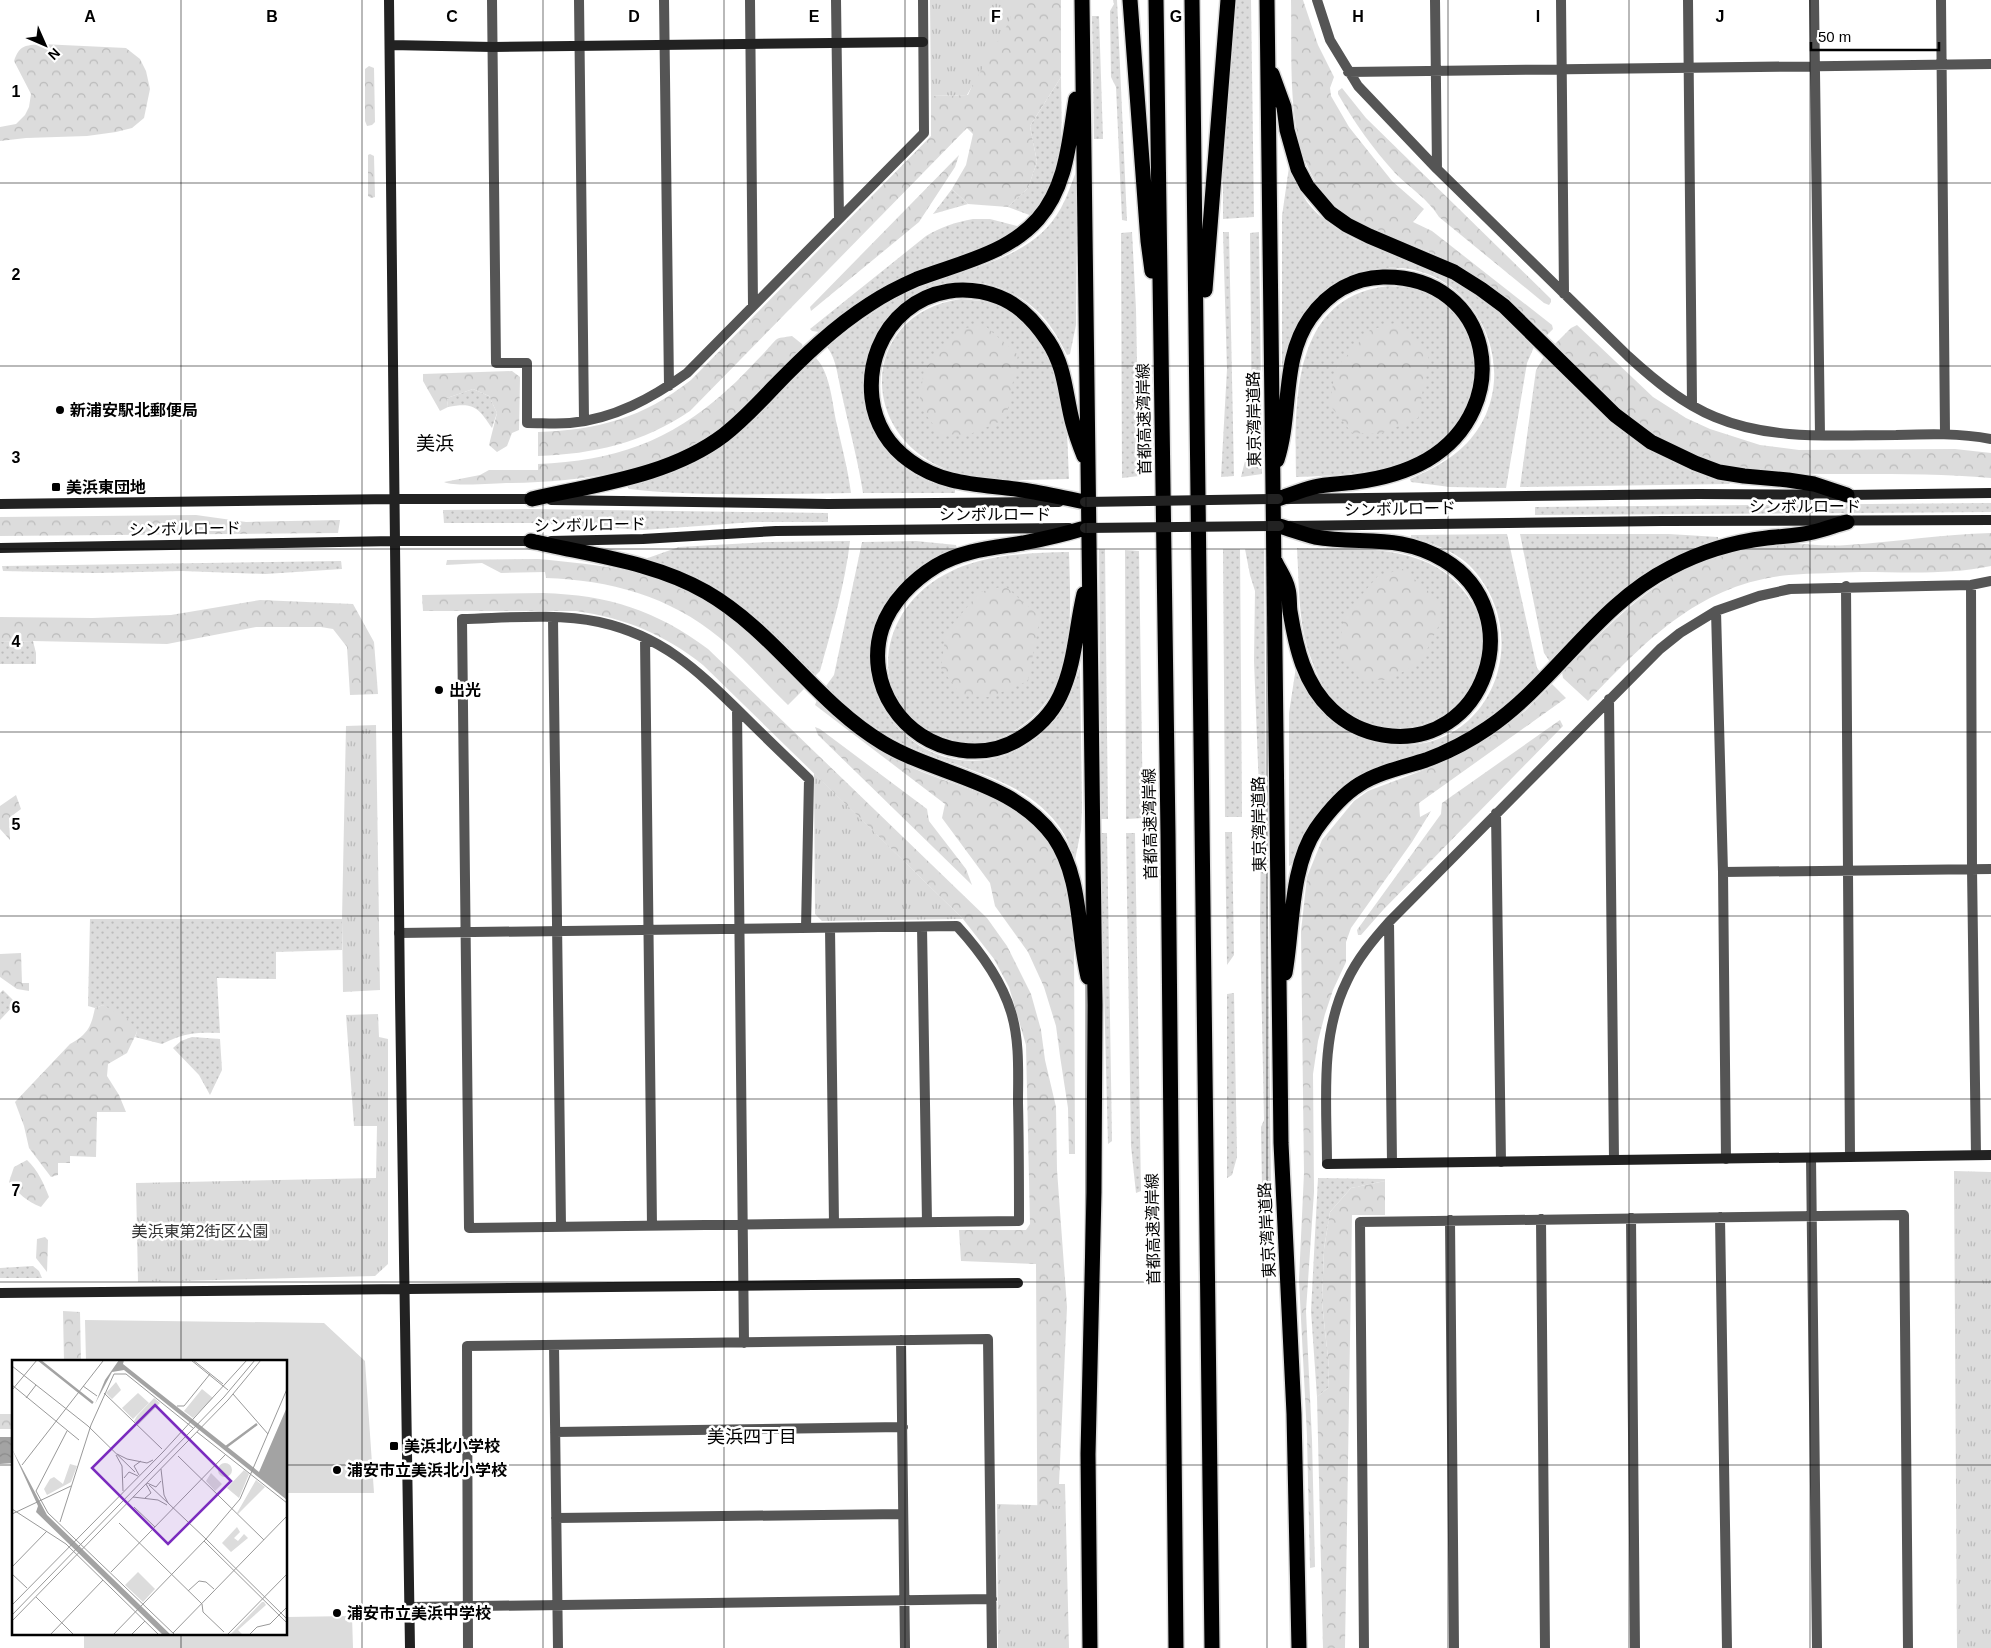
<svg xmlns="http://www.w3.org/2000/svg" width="1991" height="1648" font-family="Arial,'Noto Sans JP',sans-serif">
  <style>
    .grass { fill: url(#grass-dots) }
    .forest { fill: url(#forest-crowns) }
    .park { fill: url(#park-tufts) }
    .pitch { fill: #dcdcdc }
    .water { fill: url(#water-waves) }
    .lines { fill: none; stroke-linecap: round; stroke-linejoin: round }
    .highway-casing { stroke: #dbdbdb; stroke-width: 18 }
    .street { stroke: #555; stroke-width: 10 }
    .secondary { stroke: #222; stroke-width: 10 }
    .highway { stroke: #000; stroke-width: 15 }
    .secondary-bridge { stroke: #222; stroke-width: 10 }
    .grid { fill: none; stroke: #000; stroke-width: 1; stroke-opacity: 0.55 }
    .poi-dot { fill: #000; stroke: #fff; stroke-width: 2 }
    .labels { text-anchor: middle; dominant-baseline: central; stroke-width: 5; stroke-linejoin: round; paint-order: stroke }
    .poi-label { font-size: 16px; font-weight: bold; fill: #000; stroke: #fff; text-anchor: start }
    .street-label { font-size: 16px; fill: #000; stroke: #fff }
    .park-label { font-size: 16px; fill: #333; stroke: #fff }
    .neighbourhood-label { font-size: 18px; fill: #000; stroke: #fff }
    .quarter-label { font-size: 19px; fill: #000; stroke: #fff }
    .inset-river { fill: none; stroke: #a3a3a3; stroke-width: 2.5 }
    .inset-road { fill: none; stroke: #999; stroke-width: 1 }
    .view { fill: #7b2cbf; fill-opacity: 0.15; stroke: #7b2cbf; stroke-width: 2.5 }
    .inset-edge { fill: none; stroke: #000; stroke-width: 2.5 }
    .grid-label { font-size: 16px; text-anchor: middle; font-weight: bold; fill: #000; stroke: #fff; stroke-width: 5; stroke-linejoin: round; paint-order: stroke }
  </style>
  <defs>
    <pattern id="grass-dots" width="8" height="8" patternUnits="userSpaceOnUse" patternTransform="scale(1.25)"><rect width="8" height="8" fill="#dcdcdc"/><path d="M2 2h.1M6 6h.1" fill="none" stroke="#bbb" stroke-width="1.8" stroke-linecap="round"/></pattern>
    <pattern id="forest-crowns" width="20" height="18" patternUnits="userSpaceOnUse" patternTransform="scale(1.25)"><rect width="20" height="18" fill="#dcdcdc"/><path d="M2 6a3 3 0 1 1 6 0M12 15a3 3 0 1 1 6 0" fill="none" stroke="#bbb"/></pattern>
    <pattern id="park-tufts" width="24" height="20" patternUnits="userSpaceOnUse" patternTransform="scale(1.25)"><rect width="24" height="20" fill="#dcdcdc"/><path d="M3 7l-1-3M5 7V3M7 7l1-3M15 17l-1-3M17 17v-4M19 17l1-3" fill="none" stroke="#bbb"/></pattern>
    <pattern id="water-waves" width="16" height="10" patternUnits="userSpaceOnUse" patternTransform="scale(1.25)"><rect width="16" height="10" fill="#a3a3a3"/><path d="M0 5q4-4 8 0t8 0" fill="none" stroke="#8b8b8b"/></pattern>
  </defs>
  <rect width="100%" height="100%" fill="#fff"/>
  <path class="grass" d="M1113,0h4l10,221 -5,-1 -6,-133 -5,-10 -1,-66 4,-7z
    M1235,0h16l3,217 -31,2v-70z
    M1092,16h7l4,123h-9z
    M1061,77c0,38 5,86 -15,120 -4,7 -10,13 -14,19l-24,-9 20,-19 9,-26 -7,-36z
    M1289,167c7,11 11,24 18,35 12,16 30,27 47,37 43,16 89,31 127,57 20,14 36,33 53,51l-7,16 -21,125 -56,-1 -39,-5 -1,-3c20,-9 41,-19 57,-36 62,-66 11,-181 -81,-175 -10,1 -27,2 -36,8 -7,5 -12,16 -16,22 -16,22 -33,45 -49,67h-3v-149z
    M1076,172v153l-6,29 -3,1c-8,-16 -18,-34 -32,-46 -47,-42 -115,-35 -153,15 -10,14 -16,33 -18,50 -5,43 18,83 55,103 11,6 24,9 36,13v3h-92c-5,-33 -14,-65 -21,-98 -4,-15 -5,-36 -15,-48 30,-24 59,-46 95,-61 50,-20 111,-27 139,-78 6,-11 10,-24 15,-36z
    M952,189l16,15 -35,10z
    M973,219h17l31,8 -11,8 -28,13 -121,54 -41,30 -8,-1 -2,-2 116,-93c15,-9 30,-14 47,-17z
    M1132,232l4,77 3,167 -17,2 -1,-245z
    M1223,232h6l5,244 -13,1 6,-108z
    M1259,232l3,242 -21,3 11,-44 -2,-200z
    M1389,286c7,1 15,1 22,2 44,11 70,52 62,95 -1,6 -1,13 -3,19 -8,19 -25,36 -42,48 -32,23 -94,26 -132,27 -1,-75 -5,-181 93,-191z
    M961,299c8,1 18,1 26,3 21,5 37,17 49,34 32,41 31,93 33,143 -42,0 -88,6 -128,-12 -86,-39 -77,-155 20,-168z
    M1545,355l94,87 52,29 40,11 -2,2 -209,3 16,-117z
    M816,358c15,16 16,46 21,67 5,23 11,44 14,68 -74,1 -149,4 -222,-4l-2,-3 28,-9 102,-62z
    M473,389l16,7 8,17 -5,15c-14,-21 -19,-26 -44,-21l-1,-9z
    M1991,503v9l-456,3v-8z
    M532,509l296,4v9h-75l-109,8 -113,-7h-87l-1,-13z
    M1507,534l30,134 4,5 -23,23 -41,31 -22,13 -20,9 -75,28 -54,56 -15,32 -2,1v-153l7,-46c10,19 20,38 36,53 15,15 34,21 55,24 102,15 152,-108 82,-179 -16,-15 -37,-22 -58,-28v-2z
    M1520,534h149l49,3v2l-54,25 -114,98 -6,-9z
    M850,541c-5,44 -18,87 -30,130l-5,5c-35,-35 -70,-75 -115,-97 -17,-9 -37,-13 -55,-20l34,-12 88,-5z
    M916,541l40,4 1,4c-30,13 -56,29 -74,57 -6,8 -8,19 -11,28 -17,75 53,144 128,123 29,-9 51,-27 66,-54 6,-10 10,-24 14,-35l2,140 -1,22 -6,30c-4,-9 -7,-20 -12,-28 -37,-57 -106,-61 -161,-89 -30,-15 -53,-34 -76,-57l8,-11 28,-133z
    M1297,548c41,1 85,-3 124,12 22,8 39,23 51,43 15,22 15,48 4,71 -2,7 -5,15 -9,21 -2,4 -7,7 -11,10 -38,35 -95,29 -127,-11 -10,-12 -16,-30 -21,-44 -10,-32 -9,-69 -11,-102z
    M1099,549h6l3,270h-7z
    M1223,549h17l2,268h-17z
    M1245,549h19l2,266 -6,1 -6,-155 1,-70 -5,-16z
    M1125,550l14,1 4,267 -17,1z
    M1069,552c1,39 4,79 -7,117 -9,28 -25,49 -50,63 -20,12 -43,14 -65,6 -83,-28 -73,-125 -3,-163 36,-21 84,-22 125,-23z
    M341,561l1,8 -77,5 -83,-3 -86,2 -93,-2 -1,-5z
    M33,641l3,12v11h-36v-22z
    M1261,830l6,1 4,357h-9l-1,-61 3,-7 -4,-197z
    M1225,832h7l2,123 -7,10z
    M1100,833h7l5,308 -4,3z
    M1126,833h9l6,358 -5,2 -5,-47z
    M90,919h252v31l-66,2v27l-59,-1 3,55c-25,-1 -36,0 -58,11l-27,-7 2,-5 -34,-27 -8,3 -7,-2z
    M3,990l13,13 -16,17v-27z
    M1234,993l3,164 -5,18 -5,3v-184z
    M192,1037l28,2 2,31 -12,25 -11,-20 -26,-27 8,-7z
    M1318,1178l67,1v2l-34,7 -21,24 -6,37 -2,53 7,66 -1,20 -11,9 -6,-86z
    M33,1266l6,5 3,7h-42v-10z"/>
  <path class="forest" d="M1008,0h53v77l-31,49 7,36 -9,26 -20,19 -40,-3 -16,-15 14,-24 7,-31 -6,-6 -277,283c-47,32 -96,43 -152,45v-24c60,-2 105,-14 153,-52l240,-244v-40l37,-1z
    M1291,0h12l15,45 16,32 -4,11 1,8 18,31 43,54 32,28 -11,13 19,9 120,94 1,4 -6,6c-28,-26 -56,-51 -90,-70 -61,-34 -126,-31 -154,-110 -15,-41 -11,-111 -12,-155z
    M41,44l85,4 14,11 6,12 4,18 -6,29 -12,10 -16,4 -29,4 -61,2 -26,3v-14l16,-3 9,-9 4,-8 2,-13 -17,-33c6,-17 11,-15 27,-17z
    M369,66l5,2 1,54 -3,3 -5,1 -2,-5v-52z
    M1342,88l24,30 185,181v3l-2,3 -5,-2 -105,-86c-11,-18 -29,-29 -44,-44 -22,-24 -41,-51 -57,-79v-3z
    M370,154l4,2 1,41 -4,1 -3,-2v-41z
    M959,155l-4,12 -36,55 -108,89 -1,-4z
    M1395,323l34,31 -11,64 -38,16 -28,-1 -22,-28 5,-36 35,-39z
    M983,324l35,31 -12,64 -38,16 -28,-1 -21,-29 5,-35 34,-40z
    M1577,325l76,72 33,21 24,11 50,16 39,5 156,-1 36,4v25c-44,-4 -88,-4 -133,-4 -66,0 -136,2 -195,-34 -41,-25 -74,-62 -108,-96l16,-16z
    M792,336l10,8 1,4c-27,27 -53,59 -85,81 -60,42 -135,53 -207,54 -14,0 -56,4 -67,-1l36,-7 9,-5h49v-6c76,-3 131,-22 188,-73 14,-12 26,-26 38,-38 4,-4 9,-11 13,-14 4,-2 11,-2 15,-3z
    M512,371l8,6 -1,53 -7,3 -5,13 -10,6 -8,-7 8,-32 -8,-17 -16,-7 -26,9 1,9 -8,4 -17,-30v-7z
    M196,515l50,7 94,-2 -2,13 -338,3v-19z
    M1991,533v33c-42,9 -87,6 -129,6 -24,1 -49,1 -73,3 -90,9 -142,65 -201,126l-25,-23 -1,-6c58,-57 96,-103 179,-121 12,-3 25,-6 38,-7 22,-1 45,3 68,1 48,-3 96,-11 144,-12z
    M538,559c60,6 127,11 178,47 33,22 61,53 89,82l-17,17c-23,-22 -44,-47 -68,-67 -50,-42 -111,-58 -174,-60l-1,-6 -44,1 -19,-10 -36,2 1,-5z
    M1403,569l35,31 3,21 -20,41 -33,18 -28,-1 -21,-28 5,-36 34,-39z
    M1005,586l35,31 -12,64 -38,16 -28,-1 -21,-28 5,-36 34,-40z
    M543,593c65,2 113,17 165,56l279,269 20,28 24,48 10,36 4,30 11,47 1,63 10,137 -8,177h6l4,164h-31l-2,-384 -75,-3 -2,-31h67l4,-6 -4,-179 -17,-58 -15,-28 -31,-40 -260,-254c-39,-31 -78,-47 -127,-54h-153l-1,-16z
    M260,600l93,4 21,38 4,52 -28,1 -3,-48 -14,-18 -12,-2h-65l-89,17 -134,-3 -33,1v-25l93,1 78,-3z
    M1552,684l14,14 -147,105 1,14 11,-6 -19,31 -61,86 -5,14v20l-13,28 -8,24 -7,27 -5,33 1,118 -8,119 6,129 3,127 -5,1 -3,-132 -8,-156 5,-107 -3,-242 6,-54 15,-37 32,-39 14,-10 77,-29 42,-23 38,-28z
    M817,700c31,25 61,51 96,68 20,9 41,15 61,23 18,7 39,15 54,28 36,30 42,81 46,125l1,210h-6l-1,-46 -8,-52 -4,-30 -12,-39 -16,-35 -33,-46 -5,-23 -48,-65 3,-14 -130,-99z
    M1560,720l3,6 -180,184 -22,25h-3l-1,-5 84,-116 1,-11z
    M815,727l5,2 107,80 2,12 37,48 6,16 -154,-150z
    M16,795l5,14 -12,9 1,22 -10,-11v-23z
    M21,953l1,30h7v8l-12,-2 -17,-12v-23z
    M103,1005l26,15 8,12 -10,21 -19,11 -1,12 12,19 7,17h-29l-1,45 -26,-1v7h-12v12l-7,2 -22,-29 -5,-22 -9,-24 55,-58c18,-10 21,-17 25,-36z
    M27,1160c11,10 17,24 22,37l-8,10c-15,-6 -22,-13 -32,-25l5,-15z
    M1385,1181v34h-33l-7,433h-22l-6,-251 11,-9 1,-20 -7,-66 2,-53 6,-37 21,-24z
    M45,1237l3,3 -1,32 -11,-14 1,-19z
    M63,1311l17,1 1,50h-17z
    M0,1414h14v15h-14z"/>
  <path class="park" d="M930,0h82l-2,20 -43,75 -36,1z
    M376,725l4,265 -37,2 -1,-73 4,-193z
    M814,773l149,146 -141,2 -7,-7z
    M378,1014l1,23 9,2v225l-13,12 -237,6 -2,-99 240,-5 1,-52h-23l-8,-111z
    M1954,1171l37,1v476h-34z
    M997,1504l64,2 3,142h-66z"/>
  <path class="pitch" d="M85,1320l239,3 41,38 9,132h-88v-131h-200z
    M352,1616l1,32h-269v-14h202v-17z"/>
  <path class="water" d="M0,1437h14v26l-14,1z"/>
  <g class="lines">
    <defs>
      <path id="highway" d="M1082,0l13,1005 -1,187 -6,262 2,194
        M1130,0l18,241 4,30
        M1156,0l12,834 8,814
        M1192,0l20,1648
        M1267,0l14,1143 13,271 5,234
        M1272,74l12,33 3,23 11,39 9,17 23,27 17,12 22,11 85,36 27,17 23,17 111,109 36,27 44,21 24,9 25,4 44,4 26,4 33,11
        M1205,290l23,-290
        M1084,456c-4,-10 -8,-21 -11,-32 -8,-29 -7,-56 -25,-83 -12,-18 -28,-36 -49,-44 -71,-27 -135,29 -127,101 3,26 17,48 38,63 34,25 72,23 112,29 21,3 42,8 63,12
        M1277,460c15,-46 4,-101 33,-142 18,-25 42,-40 73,-41 110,-2 134,130 44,183 -21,12 -48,19 -72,22 -14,2 -28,2 -41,5 -12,3 -24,8 -36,12
        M532,499c65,-15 138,-23 192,-64 18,-14 34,-31 49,-47 30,-31 61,-61 97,-84 15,-10 31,-18 47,-25 42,-16 90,-25 121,-60 29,-33 31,-78 38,-120
        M531,541c59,14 123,21 175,51 68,39 110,111 177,151 55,33 131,38 171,94 28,41 23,94 34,140
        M1275,561c4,9 11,18 13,28 2,7 1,15 2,22 6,37 14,73 42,99 14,13 32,22 51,25 102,17 149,-122 61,-175 -45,-27 -83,-15 -129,-23 -12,-3 -25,-8 -36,-11
        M1084,594c-8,34 -9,71 -24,102 -9,19 -24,33 -41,43 -18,11 -38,14 -59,11 -57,-8 -96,-66 -78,-122 9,-26 31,-48 54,-62 27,-16 57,-18 87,-23 21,-4 42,-9 62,-15
        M1285,973c8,-44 5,-106 31,-144 12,-17 26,-34 44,-45 19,-12 44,-17 66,-24 22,-8 43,-19 62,-32 67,-46 109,-123 182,-160 30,-16 63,-26 97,-30 15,-2 31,-2 46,-6 12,-3 23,-7 34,-10"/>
    </defs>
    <use href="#highway" class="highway-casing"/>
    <path class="street" d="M492,0l4,363h31v60c15,0 29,1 43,0 44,-4 82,-25 117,-50l237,-240 -1,-133
      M579,0l5,420
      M664,0l5,386
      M750,0l3,306
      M836,0l3,219
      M1317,0l13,40 28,46 79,83 191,187c26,24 55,48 87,61 57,24 121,18 181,18 32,-1 64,-2 95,4
      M1435,0l2,169
      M1561,0l3,294
      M1688,0l4,404
      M1814,0l6,435
      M1941,0l4,434
      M1348,72l643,-8
      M1971,585l1,284 4,286
      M1846,586l4,571
      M1716,611l7,261 3,287
      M553,618l8,608
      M645,638l7,588
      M1609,699l5,461
      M737,709l7,634
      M1496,813l5,349
      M1723,872l268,-3
      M1389,922l3,241
      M922,927l5,295
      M830,928l4,295
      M399,933c186,-2 372,-5 558,-7 23,25 44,53 54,86 9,29 7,62 7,91 1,40 1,79 1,118l-550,7 -7,-609c45,-1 93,-6 137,3 63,14 97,47 142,91 22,22 45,44 68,66l-3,149
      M1811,1158l6,490
      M1327,1164c0,-60 -8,-127 20,-183 10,-22 26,-41 42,-59l271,-273 20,-16 36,-22 43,-15 31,-7 181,-4 20,-4
      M1720,1217l7,431
      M1631,1218l4,430
      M1541,1219l4,429
      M1450,1220l4,428
      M901,1340l4,308
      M554,1345l4,303
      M555,1432l348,-5
      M556,1518l347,-4
      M409,1607l583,-8
      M468,1648l-1,-302 521,-7 4,309
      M1364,1648l-4,-426 544,-7 4,433"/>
    <path class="secondary" d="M389,0l11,997 10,651
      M390,45l103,2 430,-5
      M1287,499l411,-5 149,1 144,-2
      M551,500l277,4 231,-2
      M0,504l395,-5h141
      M1290,526l372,-5 329,-1
      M551,541l92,-2 133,-8 293,-3
      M0,548l395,-7h141
      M1327,1164l664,-9
      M0,1293l1018,-10"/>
    <use href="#highway" class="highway"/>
    <path class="secondary-bridge" d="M1085,502l193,-3
      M1085,528l194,-2"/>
  </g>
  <path class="grid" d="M181,0v1362M362,0v1648M543,0v1648M724,0v1648M905,0v1648M1086,0v1648M1267,0v1648M1448,0v1648M1629,0v1648M1810,0v1648M0,183h1991M0,366h1991M0,549h1991M0,732h1991M0,916h1991M0,1099h1991M0,1282h1991M0,1465h14M286,1465h1705M181,1634v14"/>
  <g class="poi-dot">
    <circle cx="60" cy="410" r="5"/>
    <rect x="51" y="482" width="10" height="10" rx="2.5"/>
    <circle cx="439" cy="690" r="5"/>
    <rect x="389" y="1441" width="10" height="10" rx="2.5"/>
    <circle cx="337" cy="1470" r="5"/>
    <circle cx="337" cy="1613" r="5"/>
  </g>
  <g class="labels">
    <g class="poi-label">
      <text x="70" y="410">新浦安駅北郵便局</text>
      <text x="66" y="487">美浜東団地</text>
      <text x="449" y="690">出光</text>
      <text x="404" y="1446">美浜北小学校</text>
      <text x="347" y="1470">浦安市立美浜北小学校</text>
      <text x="347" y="1613">浦安市立美浜中学校</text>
    </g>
    <g class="street-label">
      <text transform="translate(1144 419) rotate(-91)">首都高速湾岸線</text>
      <text transform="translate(1254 419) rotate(-91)">東京湾岸道路</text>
      <text x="1805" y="506">シンボルロード</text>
      <text transform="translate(1400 509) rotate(-1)">シンボルロード</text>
      <text x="995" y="514">シンボルロード</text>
      <text transform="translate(590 525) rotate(-1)">シンボルロード</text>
      <text transform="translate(185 529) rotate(-1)">シンボルロード</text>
      <text transform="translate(1150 824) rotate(-91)">首都高速湾岸線</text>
      <text transform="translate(1259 824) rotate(-91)">東京湾岸道路</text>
      <text transform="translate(1153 1229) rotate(-91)">首都高速湾岸線</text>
      <text transform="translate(1267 1230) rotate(-93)">東京湾岸道路</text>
    </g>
    <g class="park-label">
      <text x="200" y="1231">美浜東第2街区公園</text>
    </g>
    <g class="neighbourhood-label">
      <text x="752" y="1437">美浜四丁目</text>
    </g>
    <g class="quarter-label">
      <text x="435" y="443">美浜</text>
    </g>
  </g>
  <g transform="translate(12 1360)">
    <rect width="275" height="275" fill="#fff"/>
    <path d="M225,167l3,5 -6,6 4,3 6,-7 4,4 -17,14 -9,-9zM250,242h2l2,3 -28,25 5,5h-13z" fill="#dcdcdc"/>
    <path d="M190,29l11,9 -20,20 -9,-7zM142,38l6,5 -22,22 -4,-4 3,-5zM58,104l7,2 -6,16 -24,13 -3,-6 6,-10 4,-2 9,7zM232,110l5,4 -10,24 -12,-10zM244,120l9,7 -27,27 -1,-1zM126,212l17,17 -12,13 -18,-17z" fill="#dcdcdc"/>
    <path d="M104,22l5,8 -9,9 -6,-6zM126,33l11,10 -16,16 -11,-11zM206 110a7 7 0 1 1 14 0a7 7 0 1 1-14 0ZM199,113l11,11 -7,7 -9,-10z" fill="#dcdcdc"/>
    <path d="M107,0h5l-1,4 136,108 28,-65v93l-163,-130 -12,2 -17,32 10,-24zM0,89l35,66 124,120h-8l-127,-123 2,-6z" fill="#a3a3a3"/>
    <path class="inset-river" d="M27,0l54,43M214,87l31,-23"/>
    <path class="inset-road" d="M179,0l37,30M181,0l30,24M0,6l76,60 47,46M0,25l67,55M71,26l14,10M275,29l-47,110 -34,40 81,80M0,30l25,-30M92,33l58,56M221,34l35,40M14,38l10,-13M165,46h7l26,-32M55,71l-31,60 12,22 127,122M185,72l90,71M105,94l10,5 20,4 6,-3M104,95l6,11 1,25M166,96l86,84M10,105l81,-104M149,109l3,26 4,8M127,115l-5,-9 7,-5M112,118l5,-6 9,4M135,123l9,4 5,-6M121,137l25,3 9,5M133,138l6,-5 -5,-9M122,147l21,20M0,149l54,35 93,91M0,154l59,-28M48,162l31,-97 23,-51h12l67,54M107,163l83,81 1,8 21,20M192,181l83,82M0,207l35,-36M99,212l115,-118M0,214l15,14M176,231l11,-10 7,1 8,7M24,237l38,38M0,245l151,-153 84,-92M0,255l212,-218 31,-37M0,261l216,-221 33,-40M161,273l114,-117M38,275l53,-55M101,275l93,-96 -57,-54M119,275l14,-14M215,275l60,-61M237,275l8,-8 13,-3 17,-17"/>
    <path class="view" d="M143,45l76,76 -63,63 -76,-76z"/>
    <rect width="275" height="275" class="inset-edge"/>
  </g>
  <g class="grid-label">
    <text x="90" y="22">A</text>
    <text x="272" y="22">B</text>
    <text x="452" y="22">C</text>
    <text x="634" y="22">D</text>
    <text x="814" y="22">E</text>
    <text x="996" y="22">F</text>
    <text x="1176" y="22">G</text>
    <text x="1358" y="22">H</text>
    <text x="1538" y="22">I</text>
    <text x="1720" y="22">J</text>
    <text x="16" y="97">1</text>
    <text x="16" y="280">2</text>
    <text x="16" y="463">3</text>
    <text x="16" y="647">4</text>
    <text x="16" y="830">5</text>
    <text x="16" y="1013">6</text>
    <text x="16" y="1196">7</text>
  </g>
  <g transform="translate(45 45) rotate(135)" stroke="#ffffff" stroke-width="4" paint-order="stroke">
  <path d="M0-4L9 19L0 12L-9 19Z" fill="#000000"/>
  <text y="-8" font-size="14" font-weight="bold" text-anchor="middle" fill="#000000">N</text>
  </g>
  <path d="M1811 42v8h128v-8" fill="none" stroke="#000000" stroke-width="2.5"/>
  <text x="1818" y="42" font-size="15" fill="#000000" stroke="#ffffff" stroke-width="4" paint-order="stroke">50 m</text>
</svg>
